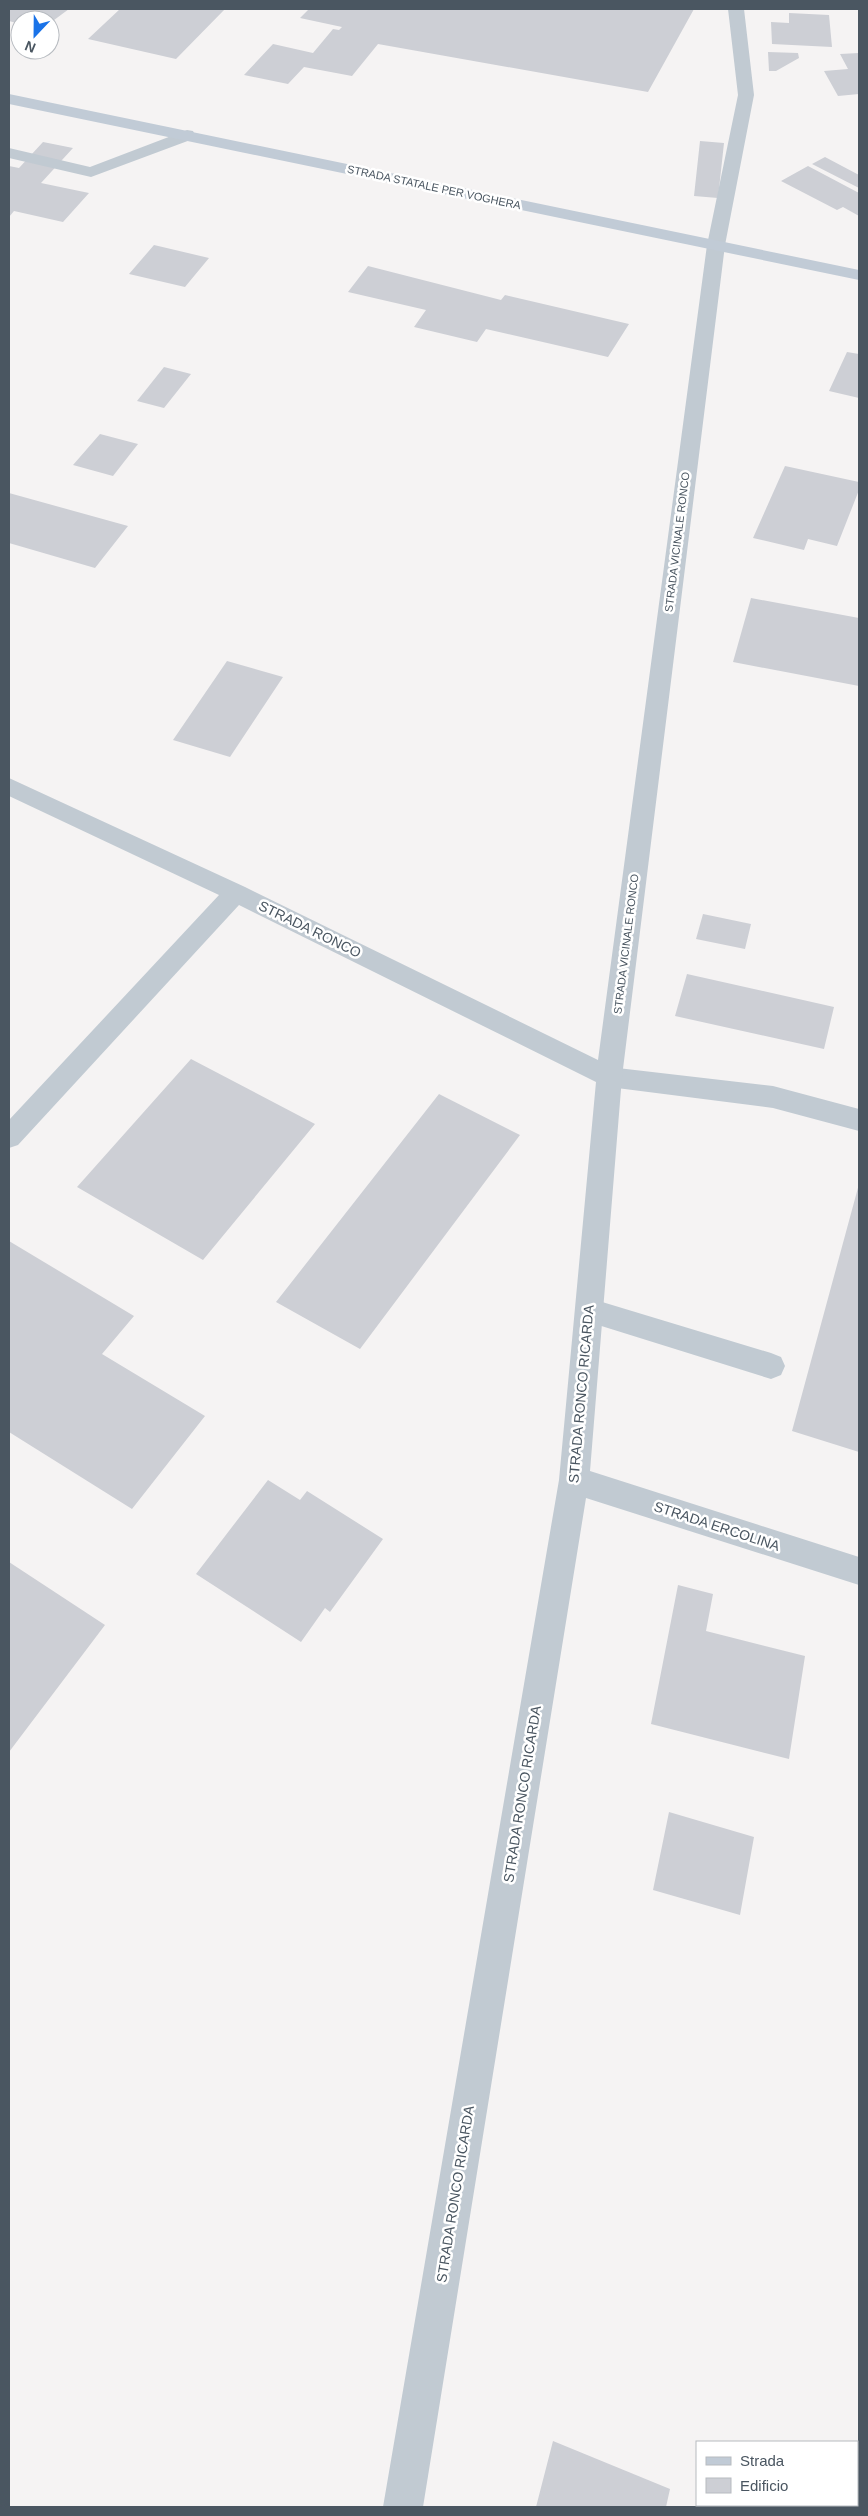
<svg xmlns="http://www.w3.org/2000/svg" width="868" height="2516" font-family="Arial,sans-serif">
  <style>
    .building { fill: #cdcfd5 }
    .lines { fill: none; stroke-linecap: round; stroke-linejoin: round }
    .lane { fill: #c1cad2; fill-rule: evenodd }
    .street { fill: #c1cad2; fill-rule: evenodd }
    .secondary { fill: #c1cbd6; fill-rule: evenodd }
    .labels { text-anchor: middle; dominant-baseline: central; stroke-width: 5; stroke-linejoin: round; paint-order: stroke }
    .far-street-label { font-size: 11px; fill: #4a5661; stroke: #fff }
    .street-label { font-size: 14px; fill: #4a5661; stroke: #fff }
  </style>
  <rect width="100%" height="100%" fill="#f5f3f3"/>
  <path class="building" d="M9,9h60l-19,14v-3h-30v4l-11,-3z
    M120,9h105l-49,50 -88,-20z
    M309,9h385l-46,83 -270,-48 -26,32 -48,-9 -16,17 -44,-9 29,-31 40,9 20,-24 6,1 3,-3 -42,-9z
    M789,13l40,2 3,32 -60,-3 -1,-22 18,1z
    M768,52l30,1 1,5 -23,13h-7z
    M859,53v41l-21,2 -14,-25 24,-2 -8,-15z
    M700,141l24,2 -6,55 -24,-2z
    M43,142l30,6 -32,35 48,10 -26,29 -49,-11 -5,6v-51l10,2z
    M825,157l34,18v13l-47,-24z
    M808,166l51,27v23l-16,-9 -6,3 -56,-29z
    M154,245l55,13 -24,29 -56,-13z
    M368,266l133,34 4,-5 124,29 -21,33 -122,-28 -9,13 -63,-15 12,-17 -78,-18z
    M847,352l12,2v44l-30,-7z
    M164,367l27,7 -27,34 -27,-7z
    M100,434l38,10 -25,32 -40,-11z
    M785,466l74,16v8l-22,56 -29,-7 -4,11 -51,-12z
    M9,493l119,33 -33,42 -86,-25z
    M751,598l108,20v68l-126,-24z
    M227,661l56,16 -53,80 -57,-17z
    M703,914l48,10 -6,25 -49,-10z
    M687,974l147,33 -10,42 -149,-33z
    M191,1059l124,65 -112,136 -126,-73z
    M439,1094l81,41 -160,214 -84,-47z
    M859,1184v268l-67,-21z
    M9,1241l125,75 -32,38 103,62 -73,93 -123,-77z
    M268,1480l32,20 7,-9 76,48 -53,73 -5,-4 -24,34 -105,-68z
    M9,1562l96,63 -96,127z
    M678,1585l35,9 -7,37 99,25 -16,103 -138,-35z
    M669,1812l85,25 -14,78 -87,-25z
    M553,2441l117,48 -4,18h-130z"/>
  <g class="lines">
    <path class="lane" d="M187,130l6,1 2,4 -2,4 -102,38 -82,-19v-10l81,19z
      M609,1067l164,19 86,23v22l-86,-23 -164,-21 -9,-3 -4,-7 4,-7z
      M589,1298l182,55 10,4 4,9 -4,9 -10,4 -192,-60 -4,-9 4,-9z"/>
    <path class="street" d="M728,9h16l10,86 -29,150 -103,832 -32,394 269,86v28l-273,-87 -163,1009h-40l176,-1027 37,-398 -357,-177 -221,240 -9,3v-28l210,-225 -210,-99v-18l236,109 353,173 109,-815 31,-150z"/>
    <path class="secondary" d="M9,94l850,176v10l-850,-176z"/>
  </g>
  <g class="labels">
    <g class="far-street-label">
      <text transform="translate(434 187) rotate(12)">STRADA STATALE PER VOGHERA</text>
      <text transform="translate(677 542) rotate(-83)">STRADA VICINALE RONCO</text>
      <text transform="translate(626 944) rotate(-83)">STRADA VICINALE RONCO</text>
    </g>
    <g class="street-label">
      <text transform="translate(310 929) rotate(26)">STRADA RONCO</text>
      <text transform="translate(581 1394) rotate(-85)">STRADA RONCO RICARDA</text>
      <text transform="translate(717 1526) rotate(18)">STRADA ERCOLINA</text>
      <text transform="translate(522 1794) rotate(-81)">STRADA RONCO RICARDA</text>
      <text transform="translate(455 2194) rotate(-81)">STRADA RONCO RICARDA</text>
    </g>
  </g>
  <rect width="868" height="2516" fill="none" stroke="#4a5661" stroke-width="20"/>
  <rect x="696" y="2441" width="162" height="65" fill="#ffffff" stroke="#b7bbc0"/>
  <rect x="706" y="2457" width="25" height="8" fill="#c1cbd6" stroke="#b7bbc0"/>
  <text x="740" y="2466" font-size="15" fill="#4a5661">Strada</text>
  <rect x="706" y="2478" width="25" height="15" fill="#cdcfd5" stroke="#b7bbc0"/>
  <text x="740" y="2491" font-size="15" fill="#4a5661">Edificio</text>
  <g transform="translate(35 35) rotate(202)"><circle r="24" fill="#ffffff" stroke="#b7bbc0"/>
  <path d="M0-4L9 19L0 12L-9 19Z" fill="#1a73e8"/>
  <text y="-8" font-size="14" font-weight="bold" text-anchor="middle" fill="#4a5661">N</text>
  </g>
</svg>
